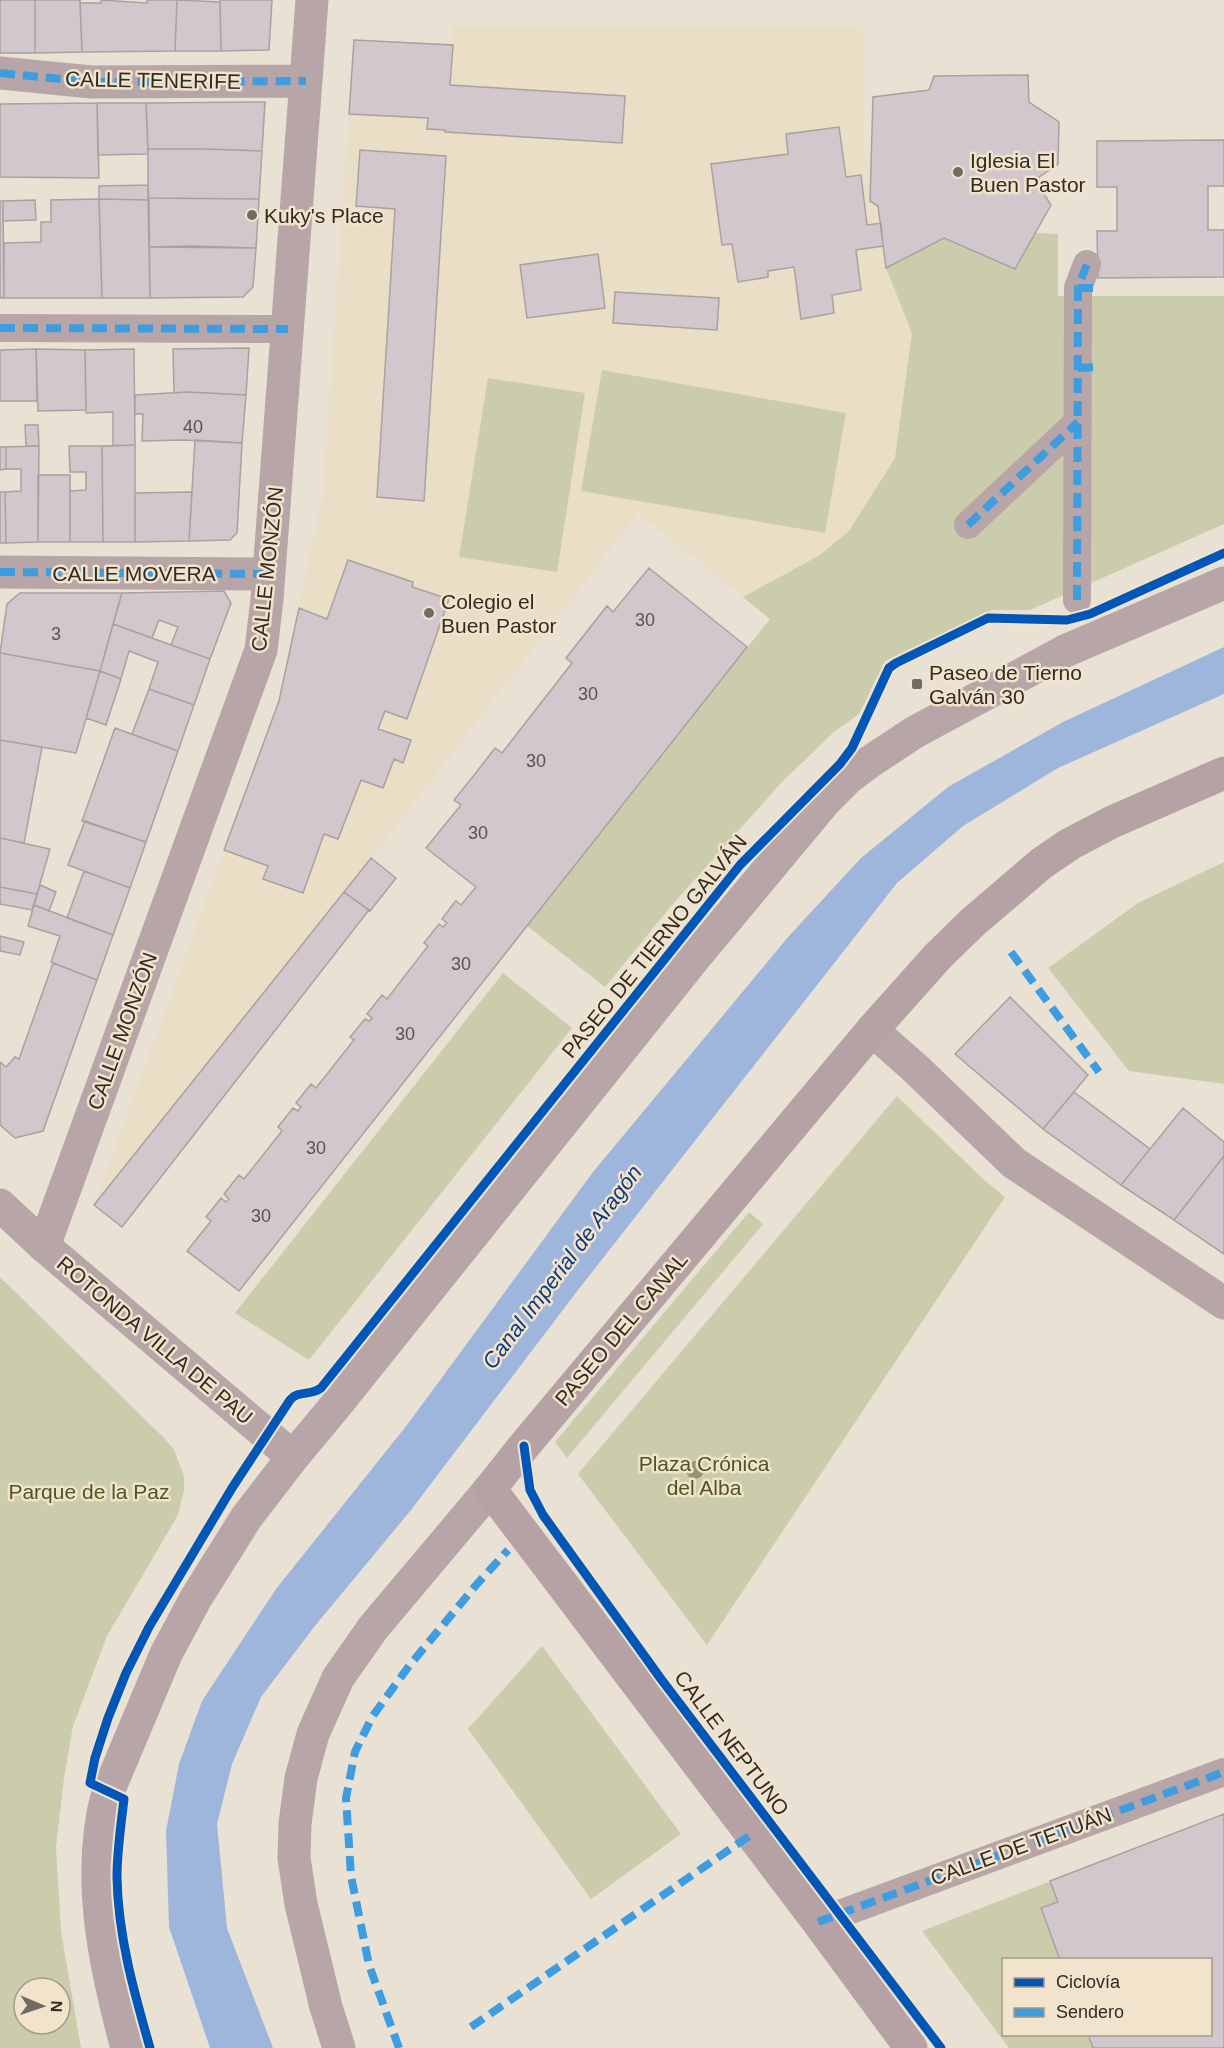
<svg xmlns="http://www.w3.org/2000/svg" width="1224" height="2048" font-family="Helvetica,sans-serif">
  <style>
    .built { fill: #ebdec7 }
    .green { fill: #cbccac; fill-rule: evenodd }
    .water { fill: #9fb6dc }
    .building { fill: #d2c7cc; stroke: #a8a29f; stroke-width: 1.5 }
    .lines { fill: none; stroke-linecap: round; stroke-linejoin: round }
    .pedestrian { stroke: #b7a5a7; stroke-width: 28 }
    .minor { stroke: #b7a5a7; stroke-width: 33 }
    .tertiary { stroke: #b7a5a7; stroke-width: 33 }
    .secondary { stroke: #b6a2a4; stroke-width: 33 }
    .quiet { stroke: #3e9ce0; stroke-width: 8; stroke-dasharray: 15 8; stroke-linecap: butt }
    .cycleway-casing { stroke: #f1e3cc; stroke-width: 13 }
    .cycleway { stroke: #0057b8; stroke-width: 9 }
    .tree { fill: #949572 }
    .poi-dot { fill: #716b62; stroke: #f1e3cc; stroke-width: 2 }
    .labels { text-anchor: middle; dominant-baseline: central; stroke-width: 5; stroke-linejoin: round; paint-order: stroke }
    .number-label { font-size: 18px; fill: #59534e }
    .street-label { font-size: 21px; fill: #312c24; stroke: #f1e3cc }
    .poi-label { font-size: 21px; fill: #312c24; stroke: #f1e3cc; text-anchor: start }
    .park-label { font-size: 21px; fill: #4f5621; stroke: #f1e3cc }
    .water-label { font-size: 22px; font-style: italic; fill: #0e3a7f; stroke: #f1e3cc }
  </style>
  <rect width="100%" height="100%" fill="#e9e1d4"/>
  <path class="built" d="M454,26h409v125l7,1v49l8,5 8,61 172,-33 -1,172 -287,212 -132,-105 -267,345 -277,347 185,-504 44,-207 31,-454 98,5z"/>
  <path class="green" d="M1035,233l23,1v62h166v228l-194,86h-38l-107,51 -26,53 -25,18 -52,50 -110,123 -67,82 -78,-61 243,-307 -27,-22 77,-42 29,-24 46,-73 17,-125 -26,-65 58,-30z
    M602,370l244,43 -21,120 -244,-42z
    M488,378l97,15 -28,179 -98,-15z
    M1224,862v222l-95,-13 -81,-103 90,-65z
    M503,973l69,55 -263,332 -74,-47z
    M897,1096l87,84 21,17 -298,448 -129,-171z
    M749,1212l14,12 -196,234 -12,-16z
    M0,1277l165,162 9,11 10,26v14l-6,25 -71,121 -34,90 -9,52 -8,69 5,84 20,117h-81zM24,1988h36v36h-36z
    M542,1646l139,188 -90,65 -123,-170z
    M1224,1814v234h-215l-87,-117zM1004,1960h206v74h-206z"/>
  <path class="water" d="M1224,647v47l-166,74 -95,58 -66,57 -319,407 -167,220 -97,117 -53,70 -29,67 -15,60 10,104 46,120h-63l-41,-121 -3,-96 13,-67 23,-63 74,-112 131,-164 186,-253 196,-236 72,-78 87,-71 115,-65z"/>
  <path class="building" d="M0,0h35v53h-35z
    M35,0h45l2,52 -47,1z
    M101,0l46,3v-3h30l-2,51 -93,1 -2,-49h21z
    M177,0l43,2 1,49h-46z
    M220,0h52l-3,50 -48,1z
    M354,40l99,5 -3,40 175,11 -3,47 -177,-11v-2l-18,-1 1,-11 -79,-4z
    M1028,75l1,27 30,20 -1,42 -23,16 16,25 -36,64 -71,-31 -58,30 -8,-62 -8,-5 3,-104 56,-7 5,-14z
    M265,102l-3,49 -57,-2h-57l-2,-46z
    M97,103h49l2,51 -50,1z
    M97,103l2,75 -99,-1v-73z
    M839,127l7,50 15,-2 6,50 14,-2 2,23 -27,4 5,40 -29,5 2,18 -33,6 -7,-52 -26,4v6l-30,5 -6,-38 -10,1 -11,-81 77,-10 -2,-20z
    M1224,140v46h-16v44h16v47l-126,1 -1,-47h20v-44h-20v-46z
    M148,149h57l57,2 -3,48 -111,-1z
    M360,150l86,6 -22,345 -47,-4 18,-288 -39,-3z
    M148,185l1,15 -50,-1v-13z
    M148,198l111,1 -3,49 -107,-1z
    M99,199l50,1 1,98h-48z
    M99,199l3,99h-98v-55l37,-1v-20h10v-22z
    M35,200l1,20 -33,1v-20z
    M0,201h3l1,97h-4z
    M191,246l65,2 -3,39 -10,10 -93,1 -1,-51z
    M598,254l7,54 -78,10 -7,-53z
    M615,292l104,6 -2,32 -104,-7z
    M249,348l-3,47 -59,-3 -13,1 -1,-44z
    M36,349l49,1 1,60 -48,1z
    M36,349l1,52h-37v-51z
    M134,349l1,96 -22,1v-34l-27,1 -1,-63z
    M187,392l59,3 -4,48 -59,-3 -41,1 1,-27h-8v-19z
    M25,425h13l1,21h-13z
    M195,440l47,3 -5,90 -7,7 -41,1z
    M135,445v97h-32l-1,-96z
    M39,446l-1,96 -32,1 -1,-51 16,-1v-22h-15v-22z
    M69,446h33l1,96h-33v-51l16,-1v-18h-16z
    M0,447h6v22l-6,1z
    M38,475h32v67h-32z
    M0,492h5l1,51h-6z
    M192,492l-3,49 -54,1v-49z
    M348,560l65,22 -1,5 37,12 -42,120 -22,-8 -7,18 33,11 -8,23 -9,-4 -11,29 -22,-8 -23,59 -14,-5 -21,59 -40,-14 5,-13 -44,-16 55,-149 20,-93 28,11z
    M649,568l98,79 -508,644 -52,-40 24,-30 -5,-4 15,-19 5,4 3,-3 -5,-5 15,-19 5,4 38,-48 -4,-4 15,-19 5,3 3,-4 -5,-4 15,-19 5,4 38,-48 -4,-3 15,-18 4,2 3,-3 -5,-4 15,-19 5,4 41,-53 -4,-3 15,-19 4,3 4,-4 -5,-4 12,-16 2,-2 5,4 15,-18 -50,-39 35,-43 -7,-5 21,-26 20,-26 7,5 70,-90 -6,-5 41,-52 6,6z
    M224,591l7,12 -21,56 -39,-14 7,-18 -19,-7 -7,18 -39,-14 9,-31z
    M20,593h102l-22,78 -100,-18 7,-49z
    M113,624l97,35 -16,46 -45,-16 9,-27 -29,-11 -8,28 -21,-8z
    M0,653l100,18 -24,82 -76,-13z
    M100,671l21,8 -15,46 -20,-7z
    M149,689l45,16 -16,46 -46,-17z
    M115,728l63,23 -32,91 -64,-21z
    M0,740l42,7 -18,96 -24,-5z
    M85,821l61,21 -16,46 -62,-23z
    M0,838l50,11 -13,45 -37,-7z
    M371,858l25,20 -26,33 -26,-19z
    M84,871l46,17 -17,47 -46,-17z
    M40,885l16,7 -7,19 -15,-6z
    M0,887l37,7 -5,16 -32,-6z
    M344,892l25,18 -247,317 -28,-22z
    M34,905l79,30 -16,45 -46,-18 9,-26 -32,-10z
    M0,936l24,6 -4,13 -20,-4z
    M53,963l44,17 -54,151 -28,7 -15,-13v-63l6,5 9,-10 4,2z
    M1010,997l78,78 -45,54 -88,-75z
    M1074,1092l76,57 -29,36 -78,-56z
    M1183,1108l41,34v14l-50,64 -53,-35z
    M1224,1156v98l-50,-34z
    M1224,1814v234h-131l-5,-14h122v-74h-150l-19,-52 17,-6 -8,-21z"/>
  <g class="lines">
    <path class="pedestrian" d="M0,328l288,1
      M968,525l110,-103
      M1077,600l1,-312 9,-24
      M818,1922l406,-150"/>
    <path class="minor" d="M0,73l91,9 215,-1
      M0,572l269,2
      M872,1030l44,39 98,94 210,140
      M44,1246l217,-596 6,-51 45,-599"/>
    <path class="tertiary" d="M0,1205l44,41 249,211
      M127,2048c-22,-81 -42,-173 -19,-256l58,-138 30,-56 50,-80 47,-61 44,-53 359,-448 130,-156 22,-22 20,-15 47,-31 150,-81 159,-68
      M339,2048l-13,-41 -25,-103 -7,-46 1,-34 6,-46 12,-44 25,-56 35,-50 117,-139"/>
    <path class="secondary" d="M911,2048l-93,-126 -328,-433 34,-43 348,-416 66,-74 35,-34 69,-59 28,-19 42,-22 112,-49"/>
    <path class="quiet" d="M0,73l91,9 215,-1
      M1078,288h20
      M0,328l288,1
      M1078,368l20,-1
      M968,525l110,-103
      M0,572l269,2
      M1077,600l1,-312 9,-24
      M1011,952l88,120
      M818,1922l406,-150
      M471,2027l281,-193
      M399,2048l-30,-83 -18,-89 -5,-78 9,-46 17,-35 37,-51 68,-82 31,-34"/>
    <defs>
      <path id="cycleway" d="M524,1446l6,44 13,25 118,164 280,369
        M150,2048c-16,-56 -32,-112 -33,-171 0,-26 4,-52 7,-78l-34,-16 5,-25 13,-40 18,-45 23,-46 83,-139 58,-88c8,-10 21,-4 31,-12l419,-523 100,-101 12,-16 37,-80 7,-5 92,-45 79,2 23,-6 134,-61"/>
    </defs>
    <use href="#cycleway" class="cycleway-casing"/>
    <use href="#cycleway" class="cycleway"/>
  </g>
  <circle class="tree" cx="695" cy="1470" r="9"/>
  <g class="poi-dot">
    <circle cx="958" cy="172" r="6"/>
    <circle cx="252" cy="215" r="6"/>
    <circle cx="429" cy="613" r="6"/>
    <rect x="911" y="678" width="12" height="12" rx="3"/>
  </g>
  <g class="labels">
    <g class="number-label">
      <text x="193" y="427">40</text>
      <text x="645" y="620">30</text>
      <text x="56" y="634">3</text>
      <text x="588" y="694">30</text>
      <text x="536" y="761">30</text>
      <text x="478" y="833">30</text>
      <text x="461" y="964">30</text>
      <text x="405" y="1034">30</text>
      <text x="316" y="1148">30</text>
      <text x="261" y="1216">30</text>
    </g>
    <g class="street-label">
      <text transform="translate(153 80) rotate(1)">CALLE TENERIFE</text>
      <text transform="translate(267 569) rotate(-84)">CALLE MONZÓN</text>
      <text x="134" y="573">CALLE MOVERA</text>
      <text transform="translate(654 946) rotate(-51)">PASEO DE TIERNO GALVÁN</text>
      <text transform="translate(122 1031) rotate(-70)">CALLE MONZÓN</text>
      <text transform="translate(621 1329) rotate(-50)">PASEO DEL CANAL</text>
      <text transform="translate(155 1340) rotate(40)">ROTONDA VILLA DE PAU</text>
      <text transform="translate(732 1743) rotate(53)">CALLE NEPTUNO</text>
      <text transform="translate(1021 1846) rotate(-20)">CALLE DE TETUÁN</text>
    </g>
    <g class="poi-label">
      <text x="970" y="160">Iglesia El<tspan x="970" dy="24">Buen Pastor</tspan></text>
      <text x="264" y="215">Kuky's Place</text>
      <text x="441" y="601">Colegio el<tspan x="441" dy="24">Buen Pastor</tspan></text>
      <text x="929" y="672">Paseo de Tierno<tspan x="929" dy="24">Galván 30</tspan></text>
    </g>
    <g class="park-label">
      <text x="704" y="1463">Plaza Crónica<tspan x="704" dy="24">del Alba</tspan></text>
      <text x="89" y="1491">Parque de la Paz</text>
    </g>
    <g class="water-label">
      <text transform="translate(562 1267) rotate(-53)">Canal Imperial de Aragón</text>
    </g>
  </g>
  <rect x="1002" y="1958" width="210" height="78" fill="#f1e3cc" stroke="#a49a89" stroke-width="1.5"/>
  <rect x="1014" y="1978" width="30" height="9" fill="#0057b8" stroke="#a49a89" stroke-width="1.5"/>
  <text x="1056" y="1988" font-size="18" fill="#312c24">Ciclovía</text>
  <rect x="1014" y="2008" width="30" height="9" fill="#3e9ce0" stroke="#a49a89" stroke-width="1.5"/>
  <text x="1056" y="2018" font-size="18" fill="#312c24">Sendero</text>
  <g transform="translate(42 2006) rotate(92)"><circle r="28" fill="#f1e3cc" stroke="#a49a89" stroke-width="1.5"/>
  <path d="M0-4.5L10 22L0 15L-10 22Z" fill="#716b62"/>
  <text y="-9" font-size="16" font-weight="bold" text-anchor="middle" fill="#312c24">N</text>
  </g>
</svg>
